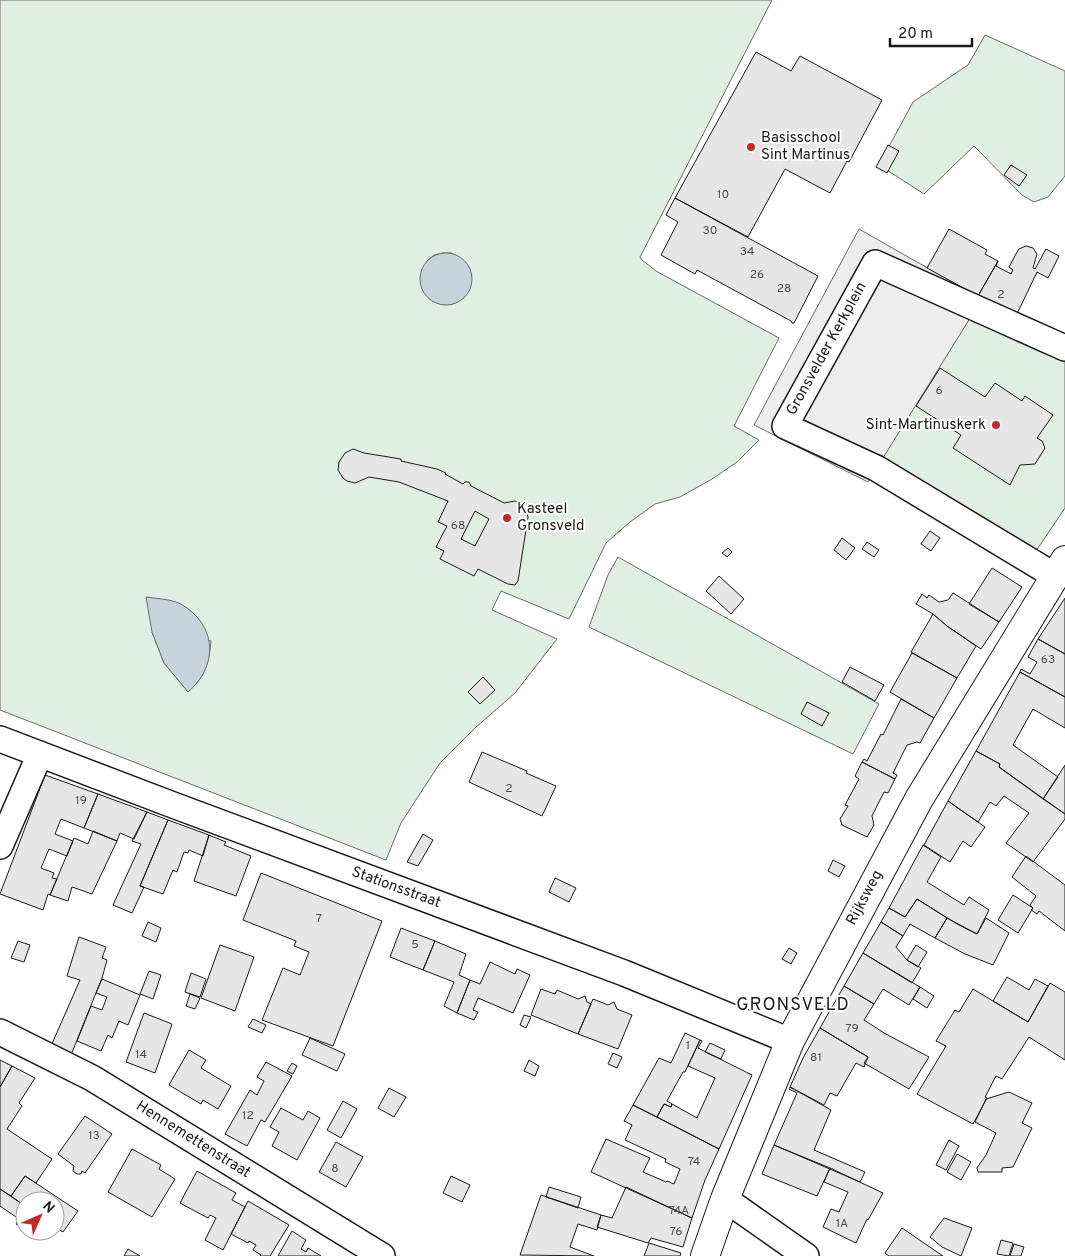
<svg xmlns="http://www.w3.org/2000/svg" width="1065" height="1256" font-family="Overpass,sans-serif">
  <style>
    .green { fill: #e0efe3; stroke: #6a6a6a; fill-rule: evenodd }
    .parking { fill: #ededed; stroke: #6a6a6a }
    .water { fill: #c6d2dc; stroke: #6a6a6a }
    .building { fill: #e6e6e6; stroke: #1a1a1a; fill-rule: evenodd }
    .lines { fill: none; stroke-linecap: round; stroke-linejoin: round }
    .minor-casing { stroke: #1a1a1a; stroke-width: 28 }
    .tertiary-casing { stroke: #1a1a1a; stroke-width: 30 }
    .minor { stroke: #fff; stroke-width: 25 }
    .tertiary { stroke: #fff; stroke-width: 28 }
    .poi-dot { fill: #c62828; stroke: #fff; stroke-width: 2 }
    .labels { text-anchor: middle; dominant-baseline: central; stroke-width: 4; stroke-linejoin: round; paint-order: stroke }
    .number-label { font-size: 12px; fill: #4d4d4d }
    .poi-label { font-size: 15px; fill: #1a1a1a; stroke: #fff; text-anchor: start }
    .street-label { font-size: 15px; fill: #1a1a1a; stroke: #fff }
    .quarter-label { font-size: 18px; letter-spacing: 1px; fill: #1a1a1a; stroke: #fff }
  </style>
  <rect width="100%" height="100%" fill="#fff"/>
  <path class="green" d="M0,0h772l-132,257 2,3 14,11 123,67 -45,88 25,14 -22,22 -25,17 -32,18 -25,7 -25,18 -24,21 -37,76 -68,-28 -9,19 65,29 -42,54 -40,35 -35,35 -39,60 -15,37 -386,-150zM443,253h9l13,44 -14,8 -24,-44 7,-6zM152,632l59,9c-2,22 -6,37 -23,50l-24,-28z
    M985,35l80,36v105l-17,21 -14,5 -12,-7 -48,-49 -50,48 -45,-29 34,-63 55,-37z
    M970,317l95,42v149l-29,43 -155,-91z
    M618,557l261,147 -26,50 -264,-127 19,-52z"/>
  <path class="parking" d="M859,229l123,70 -114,183 -114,-57z"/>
  <path class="water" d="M420 279a26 26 0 1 1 52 0a26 26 0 1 1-52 0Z
    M146,597c13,2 28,2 38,9 34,22 33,61 4,86l-24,-29 -12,-31z"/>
  <path class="building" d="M756,52l35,19 9,-15 82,44 -33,62 -2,-1 -17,32 -45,-24 -37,68 -73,-39z
    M888,145l11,6 -12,22 -11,-6z
    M1011,165l16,10 -8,11 -15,-11z
    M675,198l143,78 -24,47h-2l-1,-2 -94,-51 -2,4 -34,-19 17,-33 -12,-7z
    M949,229l38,21 -2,4 13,7 -20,35 -51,-28z
    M1026,246l7,2 4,6 -4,14 2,1 11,-20 13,7 -11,22 -11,-6 -21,44 -38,-20 20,-35 -2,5 15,8 2,-4 -4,-3 8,-15 2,-3z
    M940,368l45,29 10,-14 27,18 3,-5 28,19 -16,23 5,3 3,7 -10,16 -15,1 -10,20 -57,-37 8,-13 -45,-29z
    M353,449l11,4 37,6v2l36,8 9,4 -1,1 18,10 2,-2h4l2,4 33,17 11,-2 8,4 3,5 2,7 -10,64 -3,4 -7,-1 -30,-15 -4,7 -34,-17 4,-8 -8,-4 11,-21 -9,-4 10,-21 -49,-19 -30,-5 -14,6 -8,-2 -4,-3 -5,-8 1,-8 6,-9zM475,511l14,8 -14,27 -14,-7z
    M930,531l10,7 -9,13 -10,-7z
    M842,538l13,10 -9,12 -12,-10z
    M867,542l12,8 -5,7 -12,-8z
    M728,548l4,4 -5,5 -5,-4z
    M992,568l30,19 -23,35 -30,-18z
    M719,576l25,23 -13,15 -25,-23z
    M953,593l46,29 -18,27 -34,-23 -14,-12 -17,-10 6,-10 5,4 2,-3 10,7 9,-2z
    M1065,598v56l-27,-15z
    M933,614l14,12 29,20 -19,32 -46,-26z
    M1038,639l27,15v43l-45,-25 1,-3 9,5 7,-12 -9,-5z
    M912,653l45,25 -23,40 -44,-26z
    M850,667l34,18 -9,16 -33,-19z
    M1020,672l45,25v31l-32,-19 -20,36 45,32 -15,22 -44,-32 1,-3 -24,-13z
    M483,677l12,13 -15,14 -12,-12z
    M901,699l33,19 -14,25 -3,-1 -10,3 -14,28 4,2 -2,4 -33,-17 2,-3 3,2 14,-27 2,1z
    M807,702l22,11 -7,13 -21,-12z
    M976,751l24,13 -1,3 66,47v5l-32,43 -27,-19 23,-30 -25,-17 -8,10 -6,-4 -12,20 -30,-21z
    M482,752l45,19 -1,2 30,13 -14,30 -73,-34z
    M862,762l33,17 -7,14 -4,-1 -12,24 2,9 -7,12 -25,-12 -2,-6 8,-13 -3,-1 14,-26 -4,-3z
    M1065,765v49l-22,-15z
    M45,775l53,19 -14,34 -23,-9 -6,15 18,7 -6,15 -18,-7 -8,19 13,5 -2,5 5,1 -7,16 -2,-1 -5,16 -43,-16z
    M98,794l49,18 -13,27 -14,-6 -3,8 -33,-13z
    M948,801l37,26 -14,20 -8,-6 -13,21 -26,-17z
    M147,812l21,8 -28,66 4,1 -12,26 -19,-8 28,-61 -9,-3z
    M168,820l41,15 -6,21 -14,-6 -1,3 -4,-1 -7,20 -4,-2 -10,24 -23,-8z
    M93,831l24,10 -25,53 -20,-7 -4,14 -18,-6 24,-57 14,6z
    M423,834l10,6 -15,26 -11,-4z
    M209,835l17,7 -2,3 27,11 -15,40 -42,-15z
    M923,845l18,12 -14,25 37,23 5,-8 20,13 -12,24 -20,-10 -40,-25 -12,18 -16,-9z
    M1026,856l39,29v46l-26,-20 -2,3 -6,-4 2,-2 -3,-3 6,-9 -24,-19z
    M833,860l12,6 -6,11 -11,-6z
    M261,873l121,48 -49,125 -71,-26 21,-52 17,7 9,-23 -15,-6 2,-5 -53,-21z
    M555,878l21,10 -7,14 -20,-10z
    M1013,895l20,13 -15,25 -20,-13z
    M917,899l30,19 -12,20 -25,-14 -7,12 -22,-14 8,-14 16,9z
    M947,918l30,16 9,-16 23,15 -16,32 -28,-11 -30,-16z
    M148,922l13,6 -5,14 -14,-6z
    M881,922l22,14 -7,11 11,13 14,8 -9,15 -49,-30z
    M401,928l34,13 -12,29 -33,-13z
    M79,937l27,10 -4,11 5,2 -5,18 -31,77 -20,-9 29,-66 -13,-4z
    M18,941l12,4 -6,17 -13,-4z
    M435,941l31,13 -7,21 11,5 -13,33 -13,-7 10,-24 -31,-12z
    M220,945l34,12 -19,54 -34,-13z
    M916,945l11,7 -9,15 -11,-7z
    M789,948l8,5 -6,11 -9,-5z
    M863,953l57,34 -11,18 -26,-16 -9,15 -30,-18z
    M490,962l25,12 2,-5 13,6 -17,38 -35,-15 -5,12 5,2 -4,8 -17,-7 13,-33 10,4z
    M149,971l12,4 -8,24 -13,-5z
    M191,973l15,6 -6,18 -15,-5z
    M1007,977l22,13 6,-11 13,7 -20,36 -35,-21z
    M102,979l38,16 -12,30 -9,-4 -7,17 -4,-3 -7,16 -24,-10 14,-35 11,4 5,-13 -11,-4z
    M1050,983l15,9v68l-36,-23 -27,42 -6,-3 -11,21 2,1 -14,26 -56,-30 29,-48 -10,-5 19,-31 4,2 14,-23 55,33z
    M844,986l30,18 -10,16 20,13 45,24 -20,32 -45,-26 4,-6 -48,-29z
    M920,987l14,9 -7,12 -14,-9z
    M541,989l14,5 2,-4 21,9 7,-3 2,6 4,2 -13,30 -47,-19z
    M190,994l10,4 -5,11 -9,-3z
    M593,999l15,6 6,-3 3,7 15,6 -14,34 -40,-15z
    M144,1013l28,11 -17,49 -29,-11z
    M524,1015l7,2 -5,11 -6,-3z
    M253,1019l13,6 -4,8 -14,-6z
    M820,1028l48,29 -4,10 -8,-4 -19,33 -7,-3 -6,12 -34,-18 13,-29z
    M685,1033l15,7 -15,32h-2l-16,29 5,3 -1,3 -7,-3 -7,13 -24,-12 26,-47 12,5z
    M310,1038l35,16 -8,17 -35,-16z
    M700,1040l2,1 -4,7 54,27 -33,74 -62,-32 7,-13 7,3 1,-3 25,14 18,-40 -27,-12z
    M710,1043l15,7 -4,9 -16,-7z
    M189,1050l17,10 -5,8 30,18 -13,23 -15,-9 -2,4 -32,-19z
    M613,1053l9,4 -5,11 -9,-4z
    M0,1060l12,6 -12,21z
    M529,1060l10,6 -4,10 -11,-5z
    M266,1062l26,14 -27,46 -4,-2 -14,26 -22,-12 25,-44 7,5 7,-14 -7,-4z
    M292,1063l5,3 -4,8 -6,-3z
    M12,1066l23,12 -16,25 3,3 -15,23 45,30 -16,24 -11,-7 -14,20 -11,-7v-102z
    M790,1087l41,23 -17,40 51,22 -5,10 -86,-37 23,-52 -8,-4z
    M389,1088l17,9 -12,20 -16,-9z
    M1009,1092l23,11 -10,20 10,5 -19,39 -11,1v4h-24l-1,-4 9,-13 10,-22 -21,-11 11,-23z
    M343,1101l14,8 -16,29 -14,-8z
    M633,1105l86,44 -14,31 -13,38 -101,-46 15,-33 44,19 -7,14 23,10 1,-1 7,3 6,-15 -15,-7 1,-3 -41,-19 7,-15 -8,-4z
    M281,1108l22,12 5,-9 12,7 -23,42 -25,-14 7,-14 -9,-5z
    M85,1116l27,18 -27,39 -3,-2 -1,3h-4l-4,-3 1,-5 -16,-12z
    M949,1140l10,6 -13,24 -10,-5z
    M336,1142l27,15 -17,30 -27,-15z
    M774,1145l56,23 -13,28 -55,-22z
    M132,1149l29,16 -2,4 16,10 -23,38 -44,-25z
    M957,1154l14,8 -10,18 -14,-8z
    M830,1168l53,25 -15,27 -1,-1 -11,24 -33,-16 8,-18 8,3 9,-20 -24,-10z
    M197,1171l39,22 -4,7 13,7 -22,43 -18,-10 11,-22 -6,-3 -2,3 -28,-15z
    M25,1176l53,35 -15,21 -8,-5v-26h-30v5l-14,-10z
    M451,1176l19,9 -8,17 -19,-9z
    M549,1187l32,10 -3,11 -32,-11z
    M626,1187l66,31 -9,29 -32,-9 -3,5 -51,-16 4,-12 11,3z
    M0,1189l25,17v24l-9,-6 3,-5 -19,-13z
    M541,1195l60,20 -4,15 -19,-6 -8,23 24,9 -74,-1z
    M248,1201l41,24 -19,31h-10l1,-1 -8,-5 3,-5 -7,-4 -1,2 -17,-9z
    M944,1218l28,10 -11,28 -19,-9 -12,-10z
    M902,1228l41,28h-54l-4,-3z
    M27,1231h16l-5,7z
    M292,1231l14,9 -5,9 5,3 2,-4 13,8h-43z
    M1001,1240l12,3 -4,13 -12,-2z
    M649,1243l32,10 -1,3h-36z
    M1014,1244l10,3 -3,9h-11z
    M128,1249l12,7h-16z"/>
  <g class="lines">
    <defs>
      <path id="minor" d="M1055,576l-179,-108 -91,-42 90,-163 190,85
        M0,739l173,66 451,168 166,68
        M0,846l40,-92
        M0,1032l92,46 290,178
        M725,1199l81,57"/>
      <path id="tertiary" d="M705,1256l20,-57 65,-158 129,-242 146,-239"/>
    </defs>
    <use href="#minor" class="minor-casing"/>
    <use href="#tertiary" class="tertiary-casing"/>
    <use href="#minor" class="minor"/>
    <use href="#tertiary" class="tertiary"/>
  </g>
  <g class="poi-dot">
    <circle cx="751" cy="147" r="5"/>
    <circle cx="996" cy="425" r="5"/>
    <circle cx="507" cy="518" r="5"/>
  </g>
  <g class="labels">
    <g class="number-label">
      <text x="723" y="195">10</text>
      <text x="710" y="231">30</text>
      <text x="747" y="252">34</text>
      <text x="757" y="275">26</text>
      <text x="784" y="289">28</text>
      <text x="1001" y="295">2</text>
      <text x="939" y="391">6</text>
      <text x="458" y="526">68</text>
      <text x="1048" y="660">63</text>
      <text x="509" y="789">2</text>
      <text x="81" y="801">19</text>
      <text x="319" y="919">7</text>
      <text x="415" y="945">5</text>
      <text x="852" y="1029">79</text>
      <text x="688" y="1046">1</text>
      <text x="141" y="1055">14</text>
      <text x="816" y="1058">81</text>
      <text x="248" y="1116">12</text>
      <text x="94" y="1136">13</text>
      <text x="694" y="1162">74</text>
      <text x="335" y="1169">8</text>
      <text x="679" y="1211">74A</text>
      <text x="842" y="1224">1A</text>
      <text x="676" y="1232">76</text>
    </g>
    <g class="poi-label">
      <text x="761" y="138">Basisschool<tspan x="761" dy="17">Sint Martinus</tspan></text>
      <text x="986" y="425" text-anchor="end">Sint-Martinuskerk</text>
      <text x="517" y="509">Kasteel<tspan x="517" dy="17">Gronsveld</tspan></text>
    </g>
    <g class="street-label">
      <text transform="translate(827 349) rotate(-61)">Gronsvelder Kerkplein</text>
      <text transform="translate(396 888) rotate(20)">Stationsstraat</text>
      <text transform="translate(865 898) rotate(-62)">Rijksweg</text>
      <text transform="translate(193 1140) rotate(32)">Hennemettenstraat</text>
    </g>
    <g class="quarter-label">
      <text x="793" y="1005">GRONSVELD</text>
    </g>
  </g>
  <g transform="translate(40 1216) rotate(45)"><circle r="24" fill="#ffffff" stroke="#a3a3a3"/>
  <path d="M0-4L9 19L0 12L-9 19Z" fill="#c62828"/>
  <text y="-8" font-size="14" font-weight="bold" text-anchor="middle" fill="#1a1a1a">N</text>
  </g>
  <path d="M890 38v8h82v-8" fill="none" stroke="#1a1a1a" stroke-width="2.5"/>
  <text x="898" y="38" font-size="15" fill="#1a1a1a" stroke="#ffffff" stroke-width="4" paint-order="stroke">20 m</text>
</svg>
